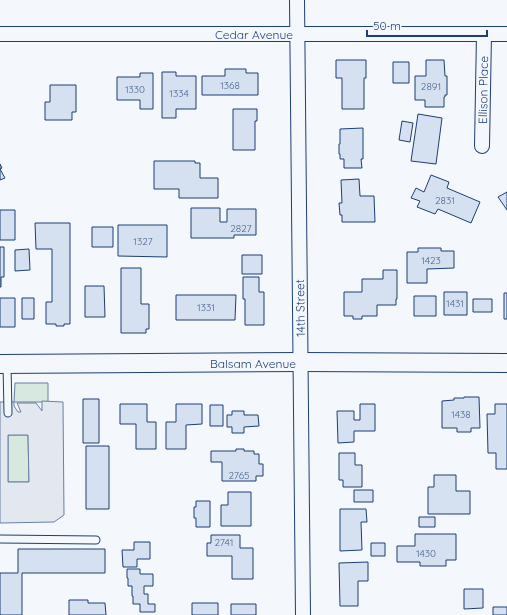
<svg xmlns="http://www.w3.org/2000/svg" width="507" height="615" font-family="Quicksand,sans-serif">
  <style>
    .green { fill: #d7e8df; stroke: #687fa3 }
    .parking { fill: #e3e8f0; stroke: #687fa3; fill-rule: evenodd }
    .building { fill: #d5e0f0; stroke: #1d3f73 }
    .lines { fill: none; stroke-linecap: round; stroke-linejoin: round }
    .service-casing { stroke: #1d3f73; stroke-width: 9 }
    .minor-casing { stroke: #1d3f73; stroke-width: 16 }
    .tertiary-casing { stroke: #1d3f73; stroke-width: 20 }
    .service { stroke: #f4f7fb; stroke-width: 7 }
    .minor { stroke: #f4f7fb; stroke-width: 14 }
    .tertiary { stroke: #f4f7fb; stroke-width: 18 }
    .labels { text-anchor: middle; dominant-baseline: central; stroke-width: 3; stroke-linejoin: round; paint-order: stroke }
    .number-label { font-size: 10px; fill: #4b6792 }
    .street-label { font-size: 12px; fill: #1d3f73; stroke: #f4f7fb }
  </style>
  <rect width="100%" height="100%" fill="#f4f7fb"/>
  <path class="green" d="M15,383h33v19h-34z
    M8,435h20l1,47h-21z"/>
  <path class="parking" d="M42,401l21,1 1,113 -10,7 -54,1v-121h14v4l4,6h3l-4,-9h19l6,8zM8,435h20l1,47h-21z"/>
  <path class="building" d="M336,60h30v18h-2v31h-22v-31h-6z
    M426,60h18l1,16h2v19h-2v2h-1v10h-19v-7h-10v-24h11z
    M393,62h16v21h-16z
    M225,69h21v4h12v22h-56v-19h23z
    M162,72h14v4h20v33h-20v9h-14z
    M140,73h13v36h-13v-9h-23v-23h23z
    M50,85h26v27h-4v8h-27v-18h5z
    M233,109h24v12h-2v29h-22z
    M418,114l24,4 -6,46 -25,-3z
    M402,121l11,2 -3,19 -11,-2z
    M363,128v31h-2l1,9h-18v-9h-4v-5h-1v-10h1v-15z
    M154,161h41v2h5v15h18v20h-39v-9h-25z
    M0,164l2,4 -2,1 5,9 -5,2z
    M431,175l18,7 -2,6 33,14 -9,21 -33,-14 -3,5 -18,-7 3,-6 -9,-3 5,-10 8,4z
    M359,179l1,17h14l1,26h-33v-7h-2l-1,-12h3l-1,-23z
    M507,192v18l-9,-13z
    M191,208h29v14h7v-13h29v26h-22v3h-43z
    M0,210h15v30h-15z
    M35,223h35v101h-6v2h-8v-2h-10v-22h6v-53h-16z
    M118,225h49v32l-49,-1z
    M92,227h21v20h-21z
    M0,247h4v30h-3v10h-1z
    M418,248h23v3h13v17l-27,1v14h-20v-31h11z
    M29,249l1,21 -15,1v-21z
    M242,255h20v19h-20z
    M121,268h20v36h8v25h-3v4h-25z
    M383,270h14v29h-1v6h-19v11h-15v3h-9v-3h-9v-24h18v-13h21z
    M243,277h16v15h5v33h-19v-26h-2z
    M85,286h19l1,31h-20z
    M444,292h23v23h-23z
    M504,293h3v26h-3z
    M176,295h60l-1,25h-59z
    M414,296h22v20h-22z
    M0,298h15v29h-15z
    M22,298h12v21h-12z
    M473,299h19v13h-19z
    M464,397h15l1,31h-9v4h-14v-4h-15v-27l12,-1v-2h10z
    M83,399h16v44h-16z
    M120,404h27v18h9v27h-20v-25h-16z
    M176,404h26v20l-16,1v24h-20v-27h10z
    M360,404h15v27h-21v11l-16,1 -1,-32h17v9h6z
    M495,404h12v65h-11v-16h-8l-1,-39h8z
    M210,405h13v21h-13z
    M232,411h12v4h14l1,11 -15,1v6h-12v-6h-5v-12h5z
    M86,446h23v63h-23z
    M236,449h8v2h10v3h5v10h4v12h-7v5h-34v-19h-11v-11h25z
    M339,453h16v12h7v22h-19v-7h-4z
    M434,475h22v16h14v23h-42v-27h6z
    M354,490h19v12h-19z
    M228,492h23v34h-30v-21h7z
    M196,501h14v26h-14v-9h-2v-11h2z
    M340,509h26l1,13h-6l1,28 -22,1z
    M419,517h16v10h-16z
    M415,534h41v26h-10v6h-26v-4h-23v-16h18z
    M211,535h29v13h13v31h-21v-23h-25v-13h4z
    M134,542h16v17h-13v8h-14l-1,-17h12z
    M371,543h14v13h-14z
    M18,549h87v24h-83v42h-22v-42h18z
    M368,562v19h-10v25h-18l-1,-43z
    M127,569h13v5h13v12h-9v8h4v10h7v8h-15v-8h-7v-8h-1v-10h-4v-8h-1z
    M464,589h19v19l-19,1z
    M69,600h19v3h17l1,12h-37z
    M192,603h26v12h-26z
    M231,604h25v11h-25z
    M493,607h14v8h-14z"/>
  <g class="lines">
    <defs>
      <path id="service" d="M7,364l1,49
        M0,539l96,1"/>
      <path id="minor" d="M297,0l6,615
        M0,34h507
        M482,146l2,-112"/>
      <path id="tertiary" d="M0,364l300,-2 207,1"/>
    </defs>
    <use href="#service" class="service-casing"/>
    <use href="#minor" class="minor-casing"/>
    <use href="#tertiary" class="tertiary-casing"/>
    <use href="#service" class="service"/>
    <use href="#minor" class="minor"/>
    <use href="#tertiary" class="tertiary"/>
  </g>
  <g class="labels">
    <g class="number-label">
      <text x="230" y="85">1368</text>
      <text x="431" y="86">2891</text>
      <text x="135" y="89">1330</text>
      <text x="179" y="93">1334</text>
      <text x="445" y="200">2831</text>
      <text x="241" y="228">2827</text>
      <text x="143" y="241">1327</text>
      <text x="431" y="260">1423</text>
      <text x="455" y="303">1431</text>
      <text x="206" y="307">1331</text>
      <text x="461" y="414">1438</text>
      <text x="239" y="475">2765</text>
      <text x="224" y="542">2741</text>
      <text x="426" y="553">1430</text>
    </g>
    <g class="street-label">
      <text x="254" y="34">Cedar Avenue</text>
      <text transform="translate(483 90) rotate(-89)">Ellison Place</text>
      <text transform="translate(300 308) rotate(-91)">14th Street</text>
      <text x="253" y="363">Balsam Avenue</text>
    </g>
  </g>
  <path d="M367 30v6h120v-6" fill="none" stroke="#1d3f73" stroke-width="2"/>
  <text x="373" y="30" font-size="12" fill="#1d3f73" stroke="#f4f7fb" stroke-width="3" paint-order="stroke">50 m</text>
</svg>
